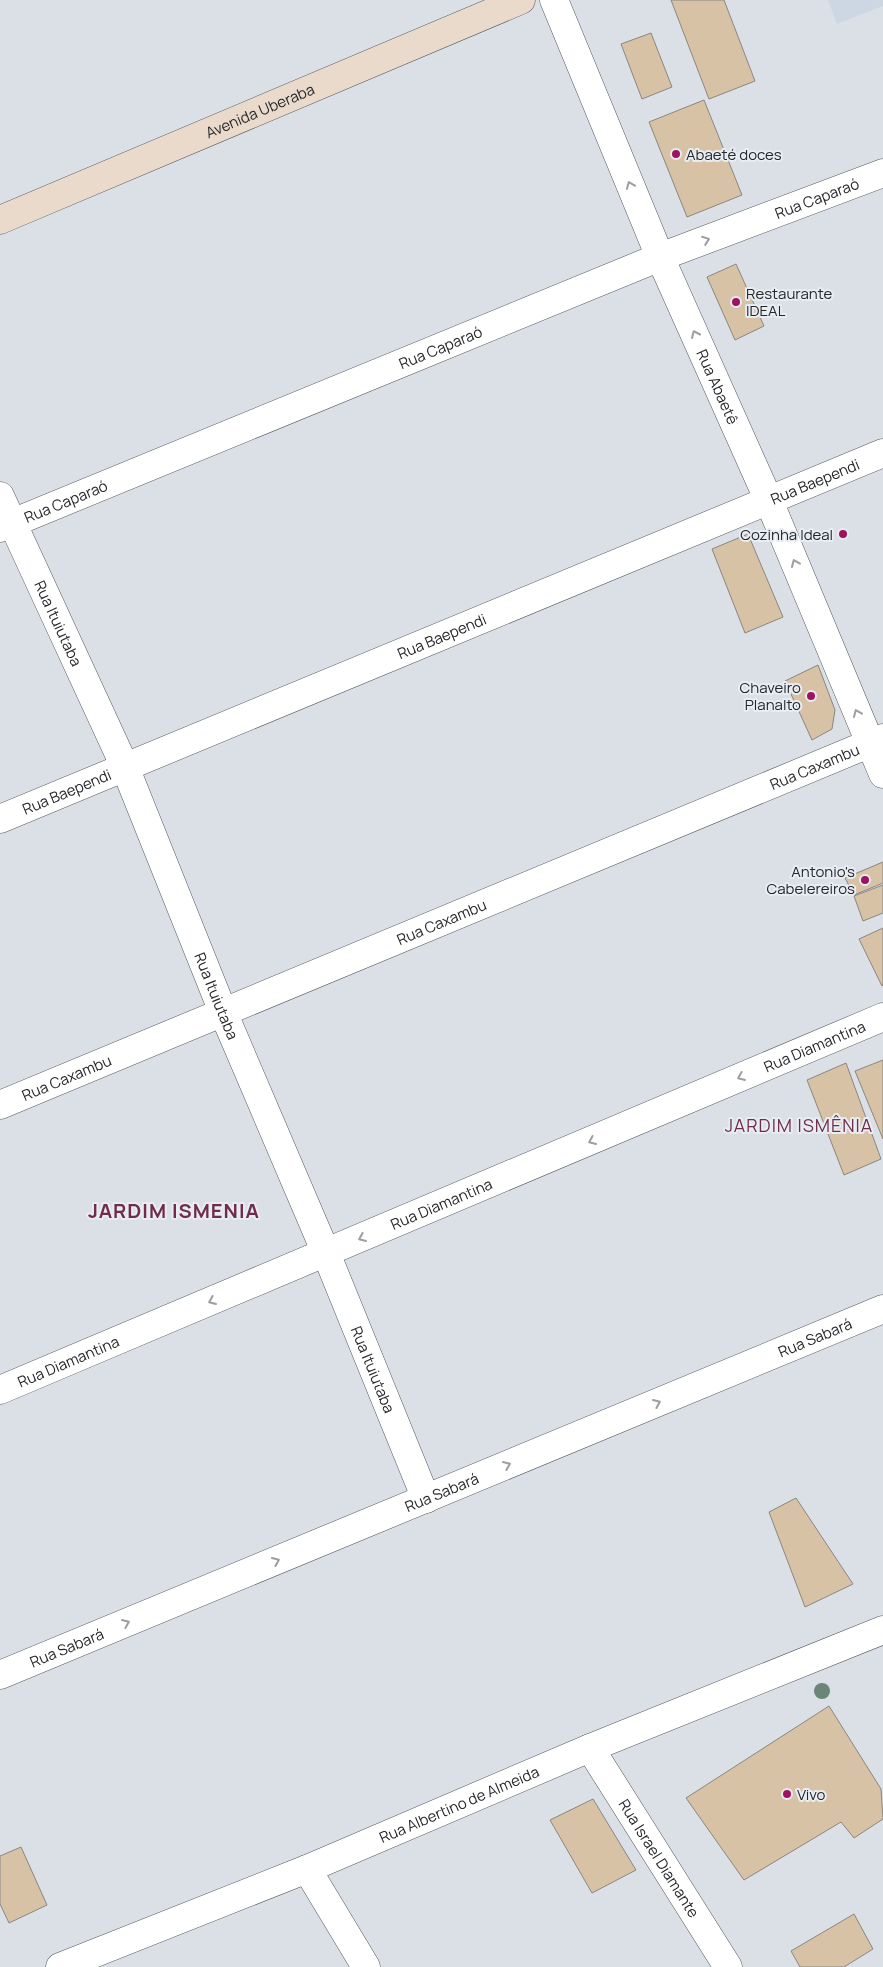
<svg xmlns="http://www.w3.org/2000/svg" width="883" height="1967" font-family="Manrope,sans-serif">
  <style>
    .built { fill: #cdd6e3 }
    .building { fill: #d7c2a6; stroke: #8a8681 }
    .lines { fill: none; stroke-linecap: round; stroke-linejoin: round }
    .street-casing { stroke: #565a5f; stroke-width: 29 }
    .secondary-casing { stroke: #565a5f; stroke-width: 29 }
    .street { stroke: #fff; stroke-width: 28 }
    .secondary { stroke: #eadacb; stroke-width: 28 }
    .tree { fill: #6b8676 }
    .oneway { stroke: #9d9e9f }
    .poi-dot { fill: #9e125f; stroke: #e8edf3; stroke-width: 2 }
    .labels { text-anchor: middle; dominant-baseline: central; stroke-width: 4; stroke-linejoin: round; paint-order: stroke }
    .street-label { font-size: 15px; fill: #252729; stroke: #e8edf3 }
    .poi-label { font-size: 15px; fill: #252729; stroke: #e8edf3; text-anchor: start }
    .quarter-label { font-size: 18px; letter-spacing: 1px; fill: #6f2d4a; stroke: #e8edf3 }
    .district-label { font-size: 20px; font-weight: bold; letter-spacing: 1px; fill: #6f2d4a; stroke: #e8edf3 }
  </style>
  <rect width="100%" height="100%" fill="#dbe0e6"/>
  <path class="built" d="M828,0h55v6l-46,18z"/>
  <path class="building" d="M671,0h53l31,81 -46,18z
    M651,33l21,54 -30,12 -21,-55z
    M704,100l38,95 -55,22 -38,-95z
    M736,264l28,62 -29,14 -28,-63z
    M748,534l35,83 -38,16 -33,-84z
    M818,665l17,45 -3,19 -20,11 -27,-59z
    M883,862v21l-29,12 -9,-17z
    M883,885v28l-20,8 -9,-25z
    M883,928v57l-1,1 -23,-47z
    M883,1060v79l-28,-68z
    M846,1063l35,96 -37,16 -37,-95z
    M796,1498l57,86 -48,23 -36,-95z
    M829,1706l52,83 2,30 -29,19 -13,-16 -97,58 -58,-82z
    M593,1799l43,71 -44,23 -42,-73z
    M21,1847l26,58 -38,18 -9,-19v-48z
    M854,1914l19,35 -29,18h-44l-9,-16z"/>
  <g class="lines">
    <defs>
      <g id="street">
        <path id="s1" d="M554,0l106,257 109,244 114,273"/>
        <path id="s2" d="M0,496l125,271 98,245 103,241 100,246"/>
        <path id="s3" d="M0,528l660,-271 223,-84"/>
        <path id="s4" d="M0,819l883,-366"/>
        <path id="s5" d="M0,1105l883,-367"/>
        <path id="s6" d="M0,1390l883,-373"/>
        <path id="s7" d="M0,1675l883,-366"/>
        <path id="s8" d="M590,1748l138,219"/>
        <path d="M307,1869l59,98"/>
        <path id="s9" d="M60,1967l247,-98 283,-121 293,-118"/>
      </g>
      <g id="secondary">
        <path id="s10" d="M0,220l521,-220"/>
      </g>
    </defs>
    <use href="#street" class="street-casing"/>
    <use href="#secondary" class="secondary-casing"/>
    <use href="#street" class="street"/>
    <use href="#secondary" class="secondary"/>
  </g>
  <circle class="tree" cx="822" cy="1691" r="8"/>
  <defs><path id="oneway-chevron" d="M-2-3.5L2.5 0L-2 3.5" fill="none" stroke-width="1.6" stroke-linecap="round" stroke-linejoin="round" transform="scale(1.25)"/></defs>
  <g class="oneway">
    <use href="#oneway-chevron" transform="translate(630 185) rotate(-112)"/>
    <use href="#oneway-chevron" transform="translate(706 240) rotate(-21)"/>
    <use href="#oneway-chevron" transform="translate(695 334) rotate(-114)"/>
    <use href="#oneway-chevron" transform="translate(795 563) rotate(-113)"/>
    <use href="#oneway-chevron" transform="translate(857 713) rotate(-113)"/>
    <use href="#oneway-chevron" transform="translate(741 1077) rotate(157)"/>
    <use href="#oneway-chevron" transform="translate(592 1141) rotate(157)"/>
    <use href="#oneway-chevron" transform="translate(362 1238) rotate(157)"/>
    <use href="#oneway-chevron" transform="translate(212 1301) rotate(157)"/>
    <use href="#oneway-chevron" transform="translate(657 1403) rotate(-23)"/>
    <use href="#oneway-chevron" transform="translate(507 1465) rotate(-23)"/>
    <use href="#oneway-chevron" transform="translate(276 1561) rotate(-23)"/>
    <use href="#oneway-chevron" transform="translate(126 1623) rotate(-23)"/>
  </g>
  <g class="poi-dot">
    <circle cx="676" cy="154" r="5"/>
    <circle cx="736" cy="302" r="5"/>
    <circle cx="843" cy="534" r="5"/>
    <circle cx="811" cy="696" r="5"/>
    <circle cx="865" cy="880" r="5"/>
    <circle cx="787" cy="1794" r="5"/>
  </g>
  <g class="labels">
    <g class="street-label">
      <text stroke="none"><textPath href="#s10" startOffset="282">Avenida Uberaba</textPath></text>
      <text stroke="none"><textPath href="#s3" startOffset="881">Rua Caparaó</textPath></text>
      <text stroke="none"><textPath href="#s3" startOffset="476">Rua Caparaó</textPath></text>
      <text stroke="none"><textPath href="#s1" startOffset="420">Rua Abaetê</textPath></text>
      <text stroke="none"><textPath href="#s4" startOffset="882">Rua Baependi</textPath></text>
      <text stroke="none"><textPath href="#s3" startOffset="71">Rua Caparaó</textPath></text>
      <text stroke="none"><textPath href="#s2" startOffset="140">Rua Ituiutaba</textPath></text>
      <text stroke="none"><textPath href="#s4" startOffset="478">Rua Baependi</textPath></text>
      <text stroke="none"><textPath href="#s5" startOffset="882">Rua Caxambu</textPath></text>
      <text stroke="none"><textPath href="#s4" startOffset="72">Rua Baependi</textPath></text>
      <text stroke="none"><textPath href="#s5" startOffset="478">Rua Caxambu</textPath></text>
      <text stroke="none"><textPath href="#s2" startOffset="545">Rua Ituiutaba</textPath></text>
      <text stroke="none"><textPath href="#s6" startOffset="884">Rua Diamantina</textPath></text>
      <text stroke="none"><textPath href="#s5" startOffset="72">Rua Caxambu</textPath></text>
      <text stroke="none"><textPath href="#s6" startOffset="479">Rua Diamantina</textPath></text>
      <text stroke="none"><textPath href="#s7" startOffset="882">Rua Sabará</textPath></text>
      <text stroke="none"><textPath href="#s6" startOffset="74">Rua Diamantina</textPath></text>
      <text stroke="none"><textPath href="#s2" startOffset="950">Rua Ituiutaba</textPath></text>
      <text stroke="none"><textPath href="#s7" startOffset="478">Rua Sabará</textPath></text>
      <text stroke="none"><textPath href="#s7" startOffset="72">Rua Sabará</textPath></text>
      <text stroke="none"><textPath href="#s9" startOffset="431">Rua Albertino de Almeida</textPath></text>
      <text stroke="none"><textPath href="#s8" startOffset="130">Rua Israel Diamante</textPath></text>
    </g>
    <g class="poi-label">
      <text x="686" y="154">Abaeté doces</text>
      <text x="746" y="293">Restaurante<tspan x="746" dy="17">IDEAL</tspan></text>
      <text x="833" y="534" text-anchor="end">Cozinha Ideal</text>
      <text x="801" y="687" text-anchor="end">Chaveiro<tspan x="801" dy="17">Planalto</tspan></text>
      <text x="855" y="871" text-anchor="end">Antonio's<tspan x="855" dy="17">Cabelereiros</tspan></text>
      <text x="797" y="1794">Vivo</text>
    </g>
    <g class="quarter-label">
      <text x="799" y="1125">JARDIM ISMÊNIA</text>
    </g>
    <g class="district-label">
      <text x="174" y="1210">JARDIM ISMENIA</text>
    </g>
  </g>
</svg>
